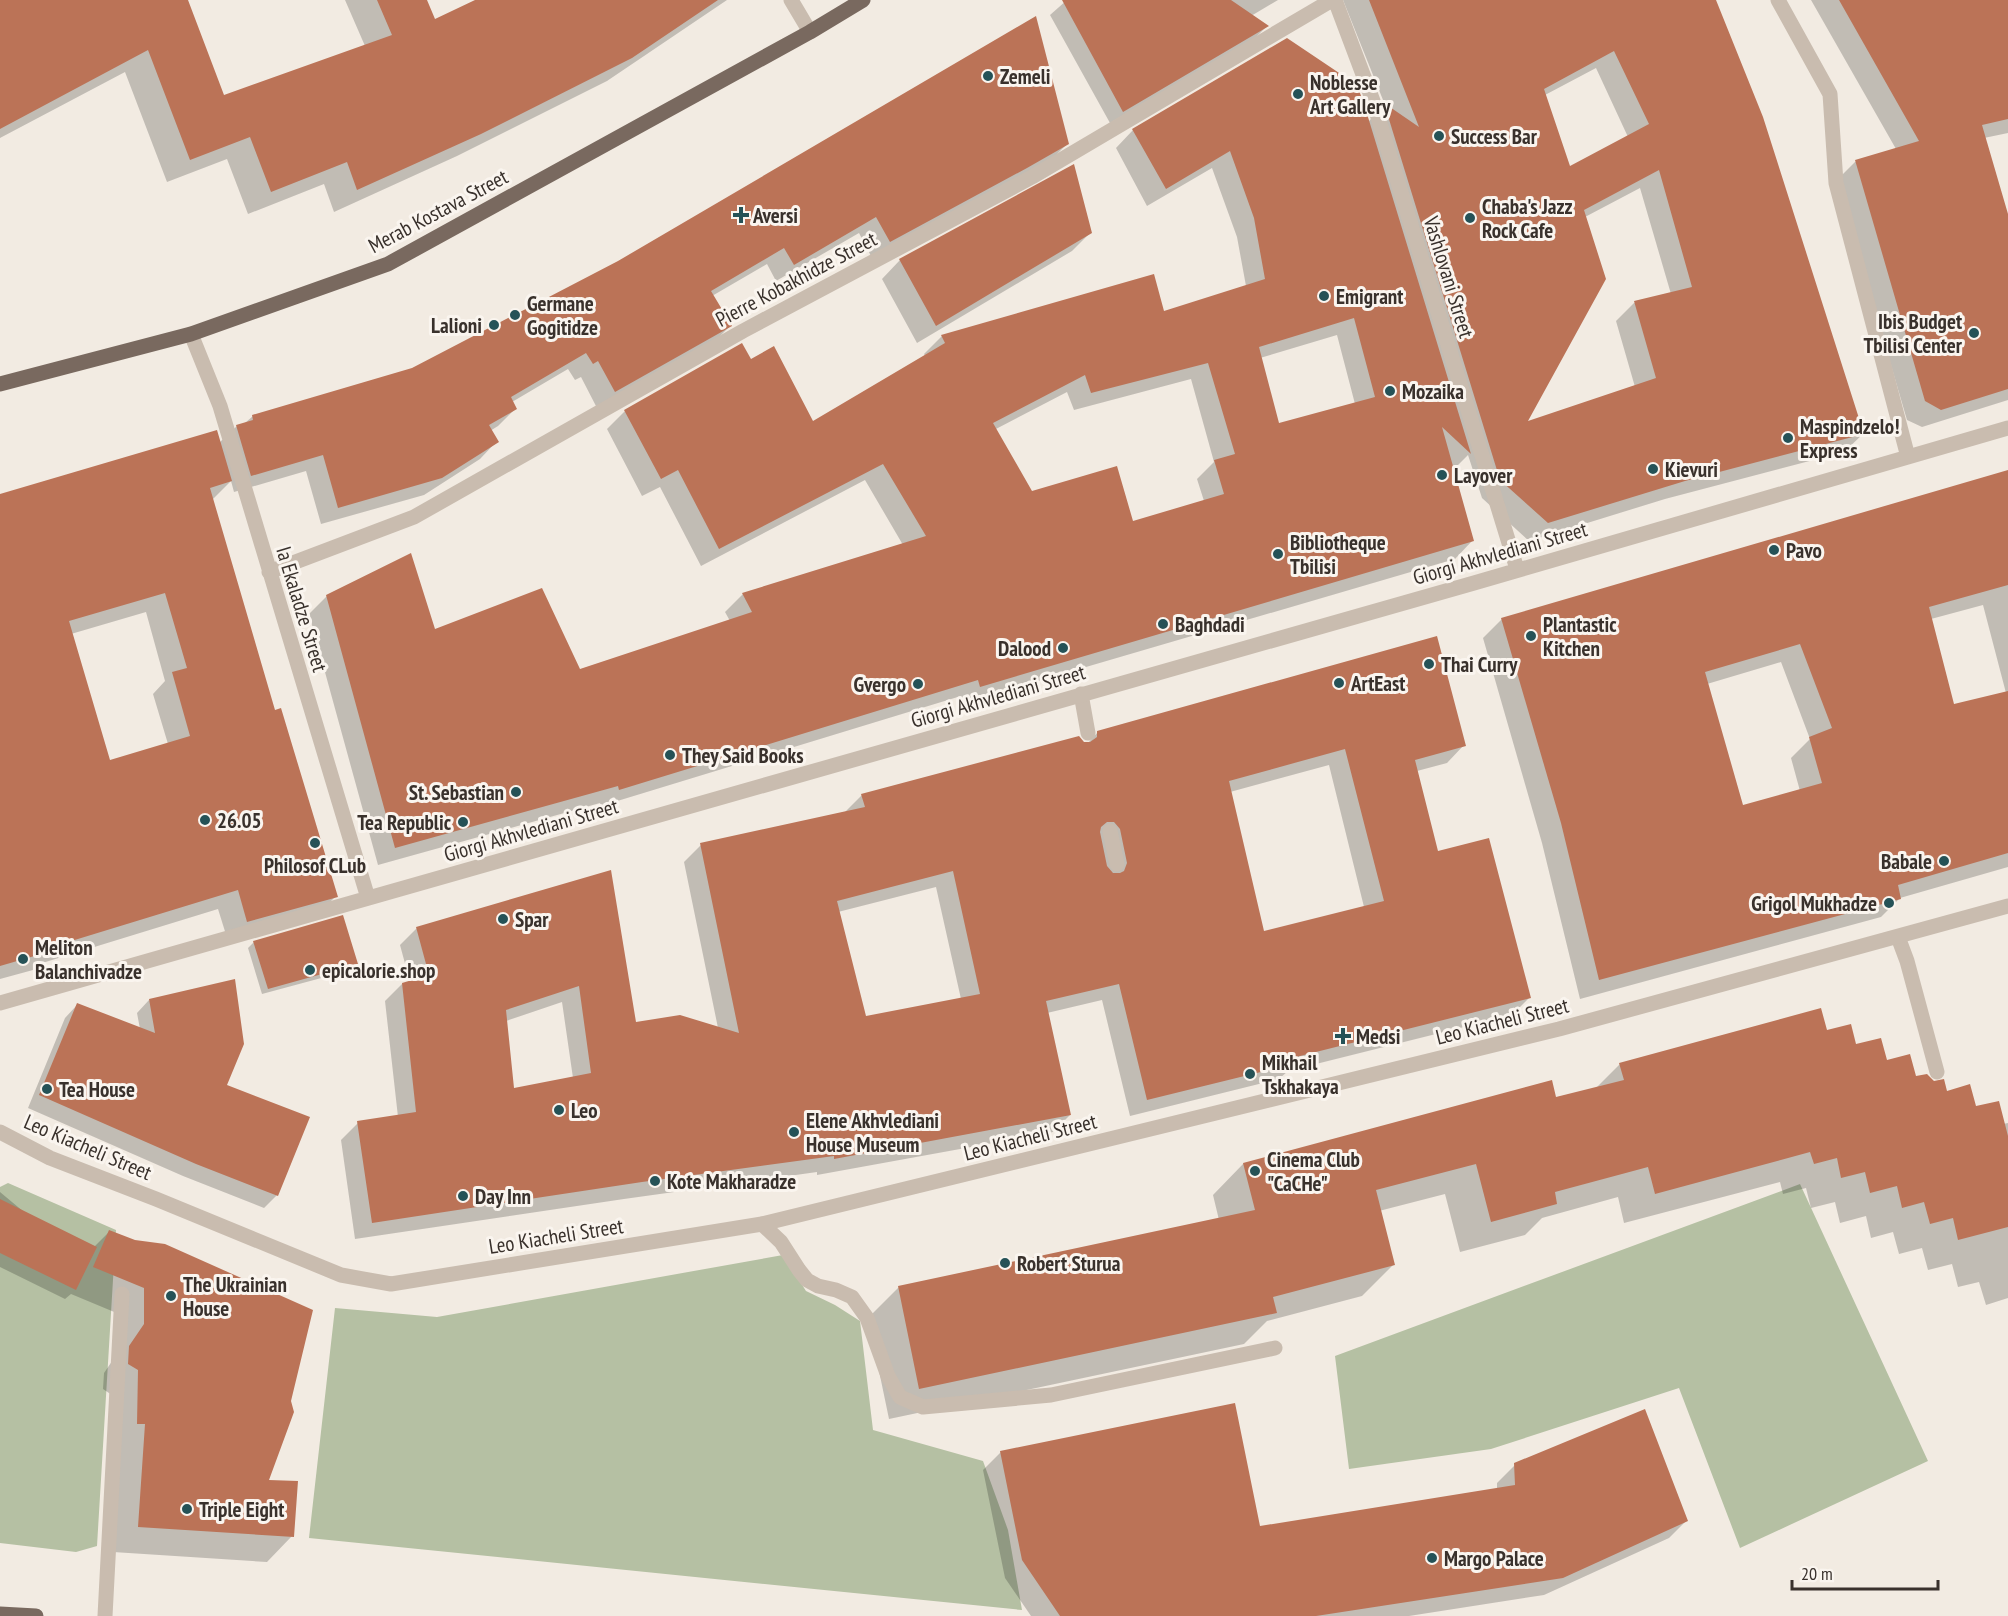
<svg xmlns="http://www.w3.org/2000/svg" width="2008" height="1616" font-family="'PT Sans Narrow',sans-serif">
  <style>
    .green { fill: #b5c0a3 }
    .shadow { fill: #0003; fill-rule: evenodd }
    .building { fill: #bb7357; fill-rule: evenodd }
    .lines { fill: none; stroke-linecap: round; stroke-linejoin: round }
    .lane { stroke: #c9bcaf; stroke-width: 15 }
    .street { stroke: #c9bcaf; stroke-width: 15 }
    .primary { stroke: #79695f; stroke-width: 15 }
    .poi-dot { fill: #255257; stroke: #faf5ef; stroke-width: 2 }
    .labels { text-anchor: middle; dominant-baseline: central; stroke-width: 6; stroke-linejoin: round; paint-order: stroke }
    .poi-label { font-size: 21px; font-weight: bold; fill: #39312c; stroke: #faf5ef; text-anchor: start }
    .street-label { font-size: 21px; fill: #39312c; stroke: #faf5ef }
  </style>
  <rect width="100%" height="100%" fill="#f2ebe2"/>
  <path class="green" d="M8,1183l108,47 -19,316 -21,6 -76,-9v-356z
    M1800,1184l128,277 -188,87 -61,-160 -188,61 -142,20 -14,-113z
    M783,1255l23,36 29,14 25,16 13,109 110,31 25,69 14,80 -713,-72 26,-230 102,9z"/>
  <path class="shadow" d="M0,0h187l36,97 142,-51 -20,-46h80l9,21 45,-21h248l-120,81 -150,75 -123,56 -10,-28 -76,30 -21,-55 -60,23 -42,-110 -125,66z
    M1067,0h211l-27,16 16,10 -12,12 -145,85 -60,-108z
    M1343,0h372l148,434 -19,18 -179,47 -136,42 -47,-43 -14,-43 -15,15 19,71 -17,18 -492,144 -2,-7 -360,110 -1,-3 -222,62 -69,-251 18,-18 107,35 145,39 151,-49 -5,-9 18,-18 160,-49 -38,-65 -164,86 -41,-79 -18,9 -35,-67 18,-18 126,-50 62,62 112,-67 -1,-2 18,-18 221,-23 83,-27 -9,-49 -25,-69 -65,38 -31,-58 17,-18 235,-8 17,-17zM1596,68l32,69 -59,32 -24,-74zM1640,188l31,106 -37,9 -18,18 19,66 -110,37 60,-207zM1337,335l18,69 -77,21 -18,-67zM1191,379l23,83 -17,17 7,22 -72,22 -101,-30 -37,-63 73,-38 7,18z
    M1811,0h197v133l-24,5 24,81v181l-86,27 -15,-7 -70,-240 18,-18 41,-13z
    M1067,144l-17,17 -178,97 -13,-25 -83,48 -9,-17 -55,32 18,30 -17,17 -116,65 -16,-31 -6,3 -7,-11 -56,33 3,7 -17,17 -8,5 7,10 -17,18 -56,36 -103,29 -15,-53 -72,21 -3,-11 -19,19 62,212 62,184 -20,20 -88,25 -10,-32 -179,55 -6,6 -33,9v-483l219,-53 18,-17 8,-3 8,-7 160,-46zM146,612l19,69 -12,13 15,50 -59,18 -38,-128z
    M1090,233l-18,18 -155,92 -35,-64 18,-19z
    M2008,473v394l-108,31 -19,19 -301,82 -38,-156 -59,-205 19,-19zM1983,605l23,88 -53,12 -22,-86zM1781,662l29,77 -19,19 9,33 -58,16 -35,-123z
    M1098,732l366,13 -17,18 -30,8 20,81 92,146 -17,17 -224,56 -9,8 -149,37 -28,-116 -55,13 23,102 -17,17 -236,43v-3l-193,27 -269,40 -14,-99 17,-17 40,-6 -13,-116 17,-17 8,-2 -10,-37 17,-17 192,-56 26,152 83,4 -34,-166 17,-17 144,-33 17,-17 225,-51zM1329,765l35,142 -101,26 -33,-141zM936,887l25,112 -96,19 -27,-106zM562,1002l11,76 -60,12 -7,-69z
    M254,942l103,22 -6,6 -89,24 -14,-46z
    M149,1000l76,86 52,109 -13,13 -81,-32 -155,-68 37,-90 12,-13 63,24 -3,-16z
    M1826,1032l119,60 58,32 5,-1v175l-22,7 -7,-23 -21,5 -6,-23 -24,6 -6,-22 -23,6 -6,-22 -22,6 -5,-22 -26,7 -5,-21 -24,6 -5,-20 -23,6 -3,-12 -156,41 -6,-26 -76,21 -17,17 -65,17 -15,-58 -66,17 14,54 -31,31 -95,25 -23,23 -355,75 -21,-101 31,-31 320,-67 -6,-25 30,-31 352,-75 25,-25z
    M0,1192l24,20 70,35 16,-16 157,250 25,55 -25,26 -154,-10 -1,-157 -9,-6 1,-16 15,-22v-37l-48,-20 -6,5 -65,-32z
    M1001,1452l257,76 239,-39v-6l18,-18 172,55 -18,18 -125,57 -135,21h-378l-26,-38 -22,-108z"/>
  <path class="building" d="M0,0h188l36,95 168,-60 -15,-35h50l8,19 40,-19h243l-86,58 -151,76 -124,56 -10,-28 -76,30 -21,-55 -60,23 -42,-110 -148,79z
    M1062,0h169l38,26 -146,86z
    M1369,0h347l47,117 101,317 -179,47 -137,42 -48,-43 -116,-377 35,24zM1614,51l35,73 -79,42 -26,-77zM1659,170l33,117 -58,14 22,77 -128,43 78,-142 -22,-69z
    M1839,0h169v119l-26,6 26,89v175l-67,21 -16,-9 -70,-241 64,-19z
    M1036,16l33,128 -42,24 -137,74 -14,-25 -82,48 -10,-17 -73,43 21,35 -117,66 -17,-31 -5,3 -7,-11 -75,44 6,12 -28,16 10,17 -57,36 -104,30 -15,-53 -72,21 -15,-51 17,-5 -1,-5 160,-47 206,-107z
    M1287,38l70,47 7,19 107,350 -29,-27 32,114 -494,146 -2,-7 -359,110 -1,-4 -223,62 -69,-253 85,-42 24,76 107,-41 38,81 172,-57 -10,-19 184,-57 -43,-72 -164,85 -41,-79 -17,9 -37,-69 118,-67 9,16 23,-13 39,75 132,-78 -4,-8 213,-61 10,37 101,-32 -11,-61 -24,-67 -64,38 -34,-60zM1354,318l21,79 -96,26 -20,-76zM1208,363l27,91 -21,6 10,34 -91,27 -16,-55 -85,25 -39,-68 92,-48 6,18z
    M1074,164l18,69 -156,93 -37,-67z
    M217,430l15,51 -22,7 65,222 6,-2 57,189 -91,25 -9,-32 -183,56v4l-55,16v-472zM165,593l22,75 -15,4 18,64 -80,24 -41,-139z
    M2008,470v115l-79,22 25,97 54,-13v162l-110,32 3,14 -302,81 -38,-157 -60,-205zM1800,644l32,84 -23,9 13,46 -79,22 -38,-133z
    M1437,636l29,110 -51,14 23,91 51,-13 42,160 -235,59 2,6 -151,37 -28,-116 -73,17 25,114 -237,44v-3l-192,26 -270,41 -15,-102 59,-9 -14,-129 27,-8 -13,-48 195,-57 25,152 44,-7 59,18 -39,-190 165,-36 -4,-13 218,-58 5,6h6l7,-5v-6zM1345,749l39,152 -120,30 -35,-150zM1107,822h7l6,7 7,34 -3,8 -4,2h-7l-6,-7 -7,-34 1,-5zM953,871l27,123 -114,22 -29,-115zM579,986l12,87 -77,15 -8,-78z
    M343,915l15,49 -90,25 -15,-48z
    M235,979l9,65 -17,41 83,32 -32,79 -82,-32 -157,-69 38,-92 78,30 -6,-34z
    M1821,1008l6,22 24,-6 5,20 25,-6 6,22 23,-6 6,22 11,-2 7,7 10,-2 3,12 23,-7 6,22 23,-5 9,35v91l-50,13 -5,-22 -23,6 -6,-22 -22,6 -5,-22 -27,7 -5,-21 -24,6 -4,-20 -23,6 -4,-12 -155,42 -7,-27 -93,25 2,12 -66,18 -15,-58 -100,26 19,75 -122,32 4,16 -358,76 -21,-103 357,-76 -12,-47 309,-83 4,17 68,-17 -5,-17z
    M0,1199l97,48 -21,43 -76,-37z
    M109,1230l26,10 30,4 148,66 -22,91 3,11 -25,68 29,1 -4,56 -156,-10 7,-103h-8l1,-54 -10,-6 1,-18 15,-22v-36l-51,-21z
    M1235,1403l25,123 255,-41 -1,-22 131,-54 43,112 -125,57 -247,38h-256l-38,-56 -22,-109z"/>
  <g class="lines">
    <path class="lane" d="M791,0l19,32
      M1081,694l7,39
      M1110,831l7,33
      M1898,937l9,24 30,111
      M762,1224l19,18 18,28 8,10 11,6 18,4 16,7 15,21 21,58 12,21 23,10 128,-12 224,-47
      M105,1616l17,-322"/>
    <path class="street" d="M1335,0l38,101 144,468
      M1778,0l52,94 6,89 72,274
      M191,334l29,72 148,492
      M269,572l145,-55 329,-186 289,-154 300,-177
      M0,1003l1474,-420 534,-155
      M0,1132l50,26 106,41 185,76 50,9 371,-60 797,-195 449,-123"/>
    <path class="primary" d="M0,384l191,-50 197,-70 422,-232 53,-32
      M0,1614l36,2"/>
  </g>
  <g class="poi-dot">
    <circle cx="988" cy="76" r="6"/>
    <circle cx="1298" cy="94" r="6"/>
    <circle cx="1439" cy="136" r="6"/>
    <path d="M738 206h6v6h6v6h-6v6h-6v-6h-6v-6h6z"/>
    <circle cx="1470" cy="218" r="6"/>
    <circle cx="1324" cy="296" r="6"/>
    <circle cx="515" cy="315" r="6"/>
    <circle cx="494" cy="325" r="6"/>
    <circle cx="1974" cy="333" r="6"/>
    <circle cx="1390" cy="391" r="6"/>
    <circle cx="1788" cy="438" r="6"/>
    <circle cx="1653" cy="469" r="6"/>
    <circle cx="1442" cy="475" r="6"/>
    <circle cx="1774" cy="550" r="6"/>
    <circle cx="1278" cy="554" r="6"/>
    <circle cx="1163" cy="624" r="6"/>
    <circle cx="1531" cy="636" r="6"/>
    <circle cx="1063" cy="648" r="6"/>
    <circle cx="1429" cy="664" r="6"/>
    <circle cx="1339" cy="683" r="6"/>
    <circle cx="918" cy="684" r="6"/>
    <circle cx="670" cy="755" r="6"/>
    <circle cx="516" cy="792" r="6"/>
    <circle cx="205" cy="820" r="6"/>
    <circle cx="463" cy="822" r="6"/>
    <circle cx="315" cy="843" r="6"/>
    <circle cx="1944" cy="861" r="6"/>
    <circle cx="1889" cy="903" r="6"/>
    <circle cx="503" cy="919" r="6"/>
    <circle cx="23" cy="959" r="6"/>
    <circle cx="310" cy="970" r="6"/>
    <path d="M1340 1027h6v6h6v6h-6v6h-6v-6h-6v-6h6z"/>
    <circle cx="1250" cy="1074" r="6"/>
    <circle cx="47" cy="1089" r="6"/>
    <circle cx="559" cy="1110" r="6"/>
    <circle cx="794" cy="1132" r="6"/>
    <circle cx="1255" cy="1171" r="6"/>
    <circle cx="655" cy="1181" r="6"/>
    <circle cx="463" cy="1196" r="6"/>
    <circle cx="1005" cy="1263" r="6"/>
    <circle cx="171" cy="1296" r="6"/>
    <circle cx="187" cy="1509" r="6"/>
    <circle cx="1432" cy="1558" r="6"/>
  </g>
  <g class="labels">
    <g class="poi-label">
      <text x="1000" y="76">Zemeli</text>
      <text x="1310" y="82">Noblesse<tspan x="1310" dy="24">Art Gallery</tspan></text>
      <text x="1451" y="136">Success Bar</text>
      <text x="1482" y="206">Chaba's Jazz<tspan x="1482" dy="24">Rock Cafe</tspan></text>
      <text x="753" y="215">Aversi</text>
      <text x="1336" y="296">Emigrant</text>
      <text x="527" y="303">Germane<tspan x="527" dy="24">Gogitidze</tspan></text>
      <text x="1962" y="321" text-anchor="end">Ibis Budget<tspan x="1962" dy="24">Tbilisi Center</tspan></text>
      <text x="482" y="325" text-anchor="end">Lalioni</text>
      <text x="1402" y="391">Mozaika</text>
      <text x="1800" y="426">Maspindzelo!<tspan x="1800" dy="24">Express</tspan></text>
      <text x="1665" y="469">Kievuri</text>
      <text x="1454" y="475">Layover</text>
      <text x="1290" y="542">Bibliotheque<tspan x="1290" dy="24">Tbilisi</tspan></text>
      <text x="1786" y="550">Pavo</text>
      <text x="1175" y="624">Baghdadi</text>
      <text x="1543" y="624">Plantastic<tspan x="1543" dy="24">Kitchen</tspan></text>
      <text x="1051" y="648" text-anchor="end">Dalood</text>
      <text x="1441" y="664">Thai Curry</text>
      <text x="1351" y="683">ArtEast</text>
      <text x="906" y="684" text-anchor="end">Gvergo</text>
      <text x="682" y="755">They Said Books</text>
      <text x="504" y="792" text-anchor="end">St. Sebastian</text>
      <text x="217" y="820">26.05</text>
      <text x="451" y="822" text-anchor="end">Tea Republic</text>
      <text x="1932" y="861" text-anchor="end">Babale</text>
      <text x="315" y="865" text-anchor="middle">Philosof CLub</text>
      <text x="1877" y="903" text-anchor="end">Grigol Mukhadze</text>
      <text x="515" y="919">Spar</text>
      <text x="35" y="947">Meliton<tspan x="35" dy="24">Balanchivadze</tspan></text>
      <text x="322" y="970">epicalorie.shop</text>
      <text x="1356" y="1036">Medsi</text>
      <text x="1262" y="1062">Mikhail<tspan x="1262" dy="24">Tskhakaya</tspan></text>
      <text x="59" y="1089">Tea House</text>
      <text x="571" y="1110">Leo</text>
      <text x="806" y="1120">Elene Akhvlediani<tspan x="806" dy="24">House Museum</tspan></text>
      <text x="1267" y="1159">Cinema Club<tspan x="1267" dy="24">"CaCHe"</tspan></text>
      <text x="667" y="1181">Kote Makharadze</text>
      <text x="475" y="1196">Day Inn</text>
      <text x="1017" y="1263">Robert Sturua</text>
      <text x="183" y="1284">The Ukrainian<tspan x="183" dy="24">House</tspan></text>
      <text x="199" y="1509">Triple Eight</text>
      <text x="1444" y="1558">Margo Palace</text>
    </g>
    <g class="street-label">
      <text transform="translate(438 211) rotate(-28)">Merab Kostava Street</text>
      <text transform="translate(1449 277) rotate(73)">Vashlovani Street</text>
      <text transform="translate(796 279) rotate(-28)">Pierre Kobakhidze Street</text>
      <text transform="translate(1500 553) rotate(-16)">Giorgi Akhvlediani Street</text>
      <text transform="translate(302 609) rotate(73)">Ia Ekaladze Street</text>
      <text transform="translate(998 696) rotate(-16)">Giorgi Akhvlediani Street</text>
      <text transform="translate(531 830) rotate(-16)">Giorgi Akhvlediani Street</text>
      <text transform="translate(1502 1021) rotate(-14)">Leo Kiacheli Street</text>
      <text transform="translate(1030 1137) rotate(-14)">Leo Kiacheli Street</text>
      <text transform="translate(88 1147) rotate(23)">Leo Kiacheli Street</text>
      <text transform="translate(556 1236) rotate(-9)">Leo Kiacheli Street</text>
    </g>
  </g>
  <path d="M1792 1580v9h146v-9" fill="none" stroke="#39312c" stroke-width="3"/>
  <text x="1801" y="1580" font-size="18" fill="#39312c" stroke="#faf5ef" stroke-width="4.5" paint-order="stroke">20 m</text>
</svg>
